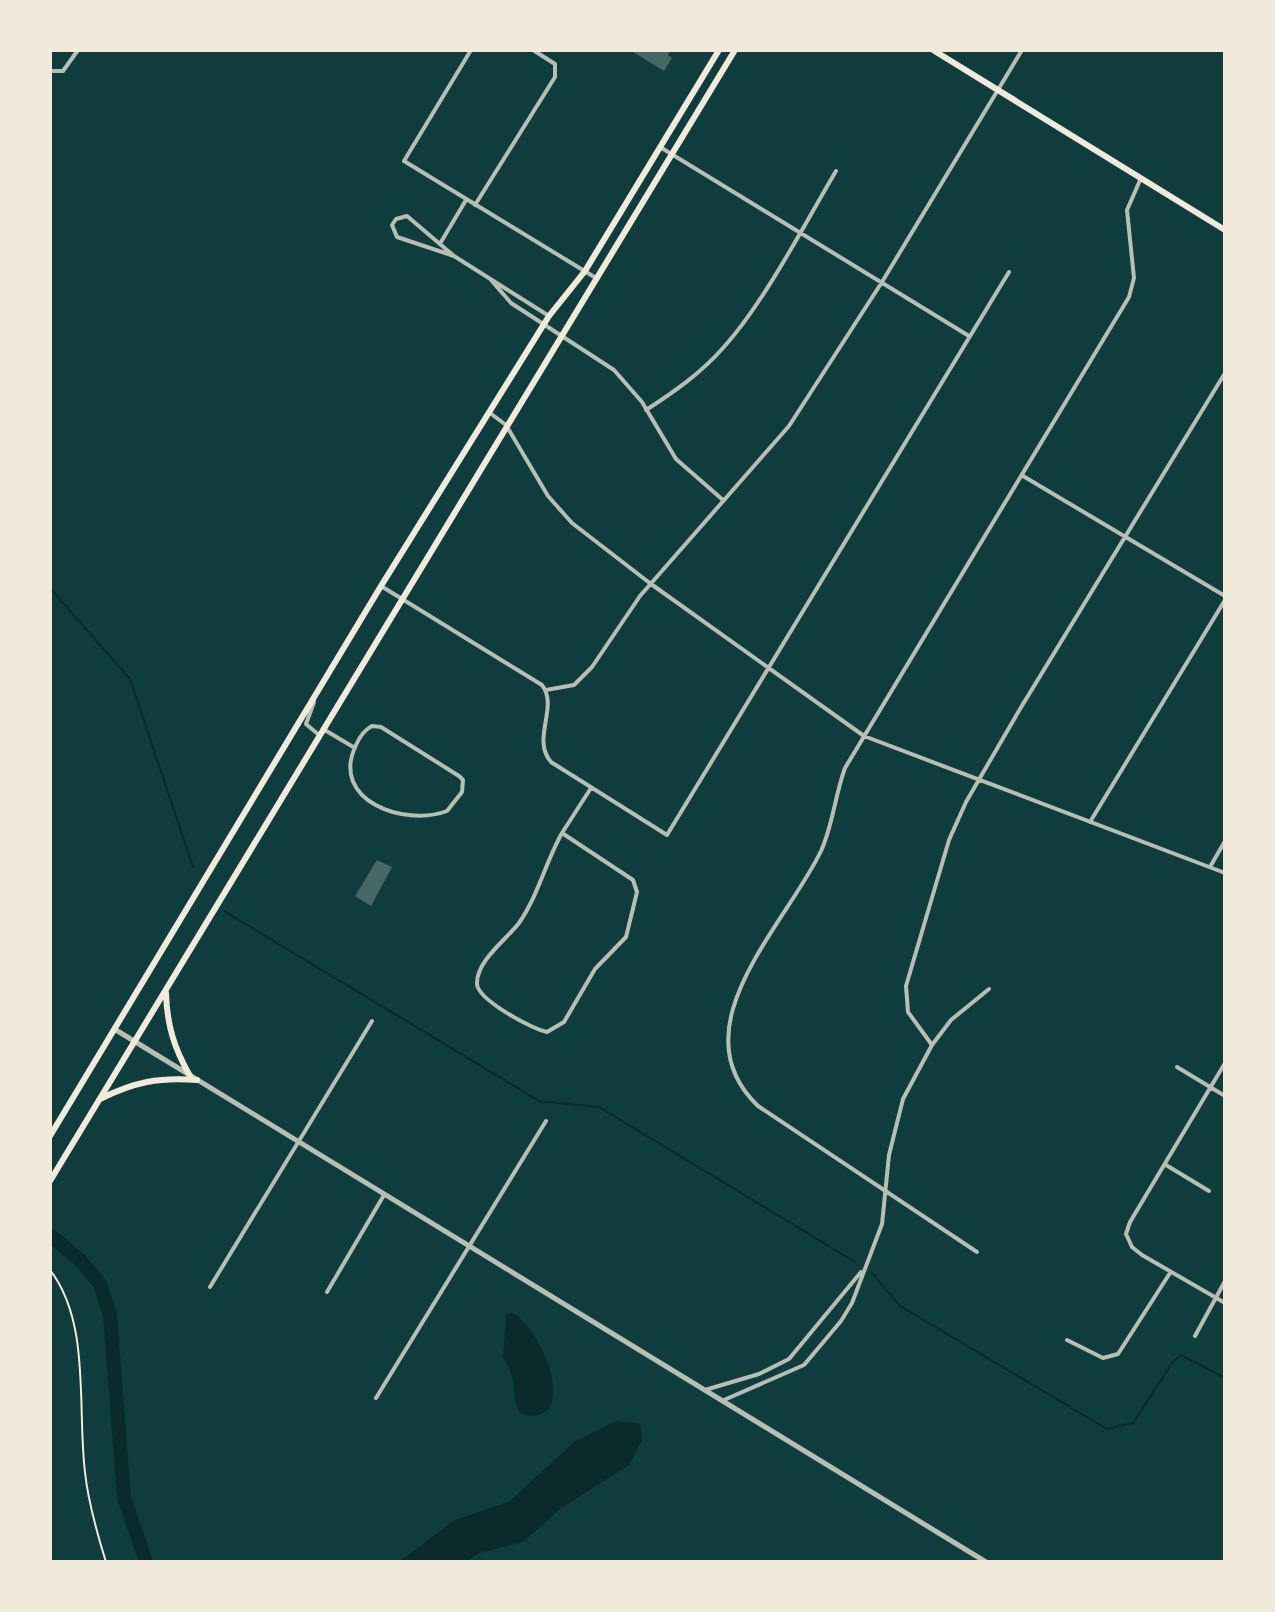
<svg xmlns="http://www.w3.org/2000/svg" width="1275" height="1612" font-family="Karla,sans-serif">
  <style>
    .water { fill: #0a2a2b }
    .lines { fill: none; stroke-linecap: round; stroke-linejoin: round }
    .stream { stroke: #0a2a2b; stroke-width: 2 }
    .river { stroke: #0a2a2b; stroke-width: 14 }
    .building { fill: #486865 }
    .path { stroke: #f1e9da; stroke-width: 2 }
    .minor { stroke: #b8beb3; stroke-width: 4 }
    .tertiary { stroke: #b8beb3; stroke-width: 5 }
    .secondary { stroke: #f1e9da; stroke-width: 6 }
  </style>
  <rect width="100%" height="100%" fill="#0f3d3e"/>
  <path class="water" d="M512,1313c33,16 69,117 9,101 -11,-15 -2,-35 -18,-56l3,-44z
    M616,1421l24,3 2,16 -13,25 -69,44 -37,33 -44,11 -13,9h-67l54,-41 57,-20 64,-59z"/>
  <g class="lines">
    <path class="stream" d="M50,588l80,91 63,188
      M224,911l315,190 60,6 256,155
      M872,1273l28,33 207,123 26,-6 39,-60 9,-8 44,23"/>
    <path class="river" d="M50,1235l30,25 20,24 10,31 14,183 22,64"/>
  </g>
  <path class="building" d="M630,50h41l-3,5 4,3 -8,13z
    M377,860l15,7 -21,39 -16,-10z"/>
  <g class="lines">
    <path class="path" d="M50,1270c41,53 27,138 35,202 3,30 12,61 21,90"/>
    <path class="minor" d="M471,50l-67,111 192,117
      M50,71h13l15,-21
      M660,147l309,189
      M475,205l80,-128v-13l-22,-14
      M441,242l25,-42
      M454,256l-57,-19 -5,-12 4,-6 11,-3 47,40 95,60
      M491,280l20,23 103,67 28,32 34,57 47,41
      M646,410c28,-18 55,-37 77,-62 41,-45 81,-123 113,-177
      M490,413l16,12 42,71 24,27 79,61 213,152 361,137
      M1023,476l202,120
      M381,586l161,99c17,22 -11,54 9,77l116,73 342,-563
      M546,690l28,-5 18,-18 48,-71 149,-170 93,-144 140,-232
      M314,702l-8,22 13,11
      M372,726l9,1 78,49 4,4 -1,12 -15,19c-42,16 -118,-10 -91,-66 4,-9 8,-15 16,-19z
      M323,729l32,19
      M1090,822l135,-222
      M562,833l71,47 4,12 -11,45 -31,32 -31,53 -17,10c-15,-3 -69,-32 -70,-48 -1,-23 30,-45 42,-61 19,-27 27,-62 43,-90z
      M562,833l29,-45
      M1210,867l15,-26
      M932,1045l-24,-33 -2,-26 43,-146 17,-38 54,-93 205,-336
      M1225,1063l-95,159 -4,12 6,13 10,8 83,48
      M1177,1067l48,29
      M1166,1165l43,26
      M977,1252l-219,-146c-82,-78 27,-180 63,-255 12,-26 14,-56 24,-83l284,-471 5,-19 -7,-68 14,-32
      M210,1287l162,-266
      M327,1292l57,-97
      M1195,1336l30,-55
      M1067,1340l36,18 15,-4 52,-81
      M705,1390l54,-16 30,-15 72,-87
      M376,1398l170,-277
      M724,1400l80,-35 37,-44 11,-18 30,-79 7,-69 14,-56 29,-54 19,-25 38,-31"/>
    <path class="tertiary" d="M116,1030l870,532"/>
    <path class="secondary" d="M933,50l292,180
      M166,993c1,32 8,55 24,83
      M100,1099c34,-17 59,-22 97,-19
      M50,1136l331,-550 168,-270 36,-45 134,-221
      M50,1181l685,-1131"/>
  </g>
  <rect width="1275" height="1612" fill="none" stroke="#f1e9da" stroke-width="104"/>
</svg>
